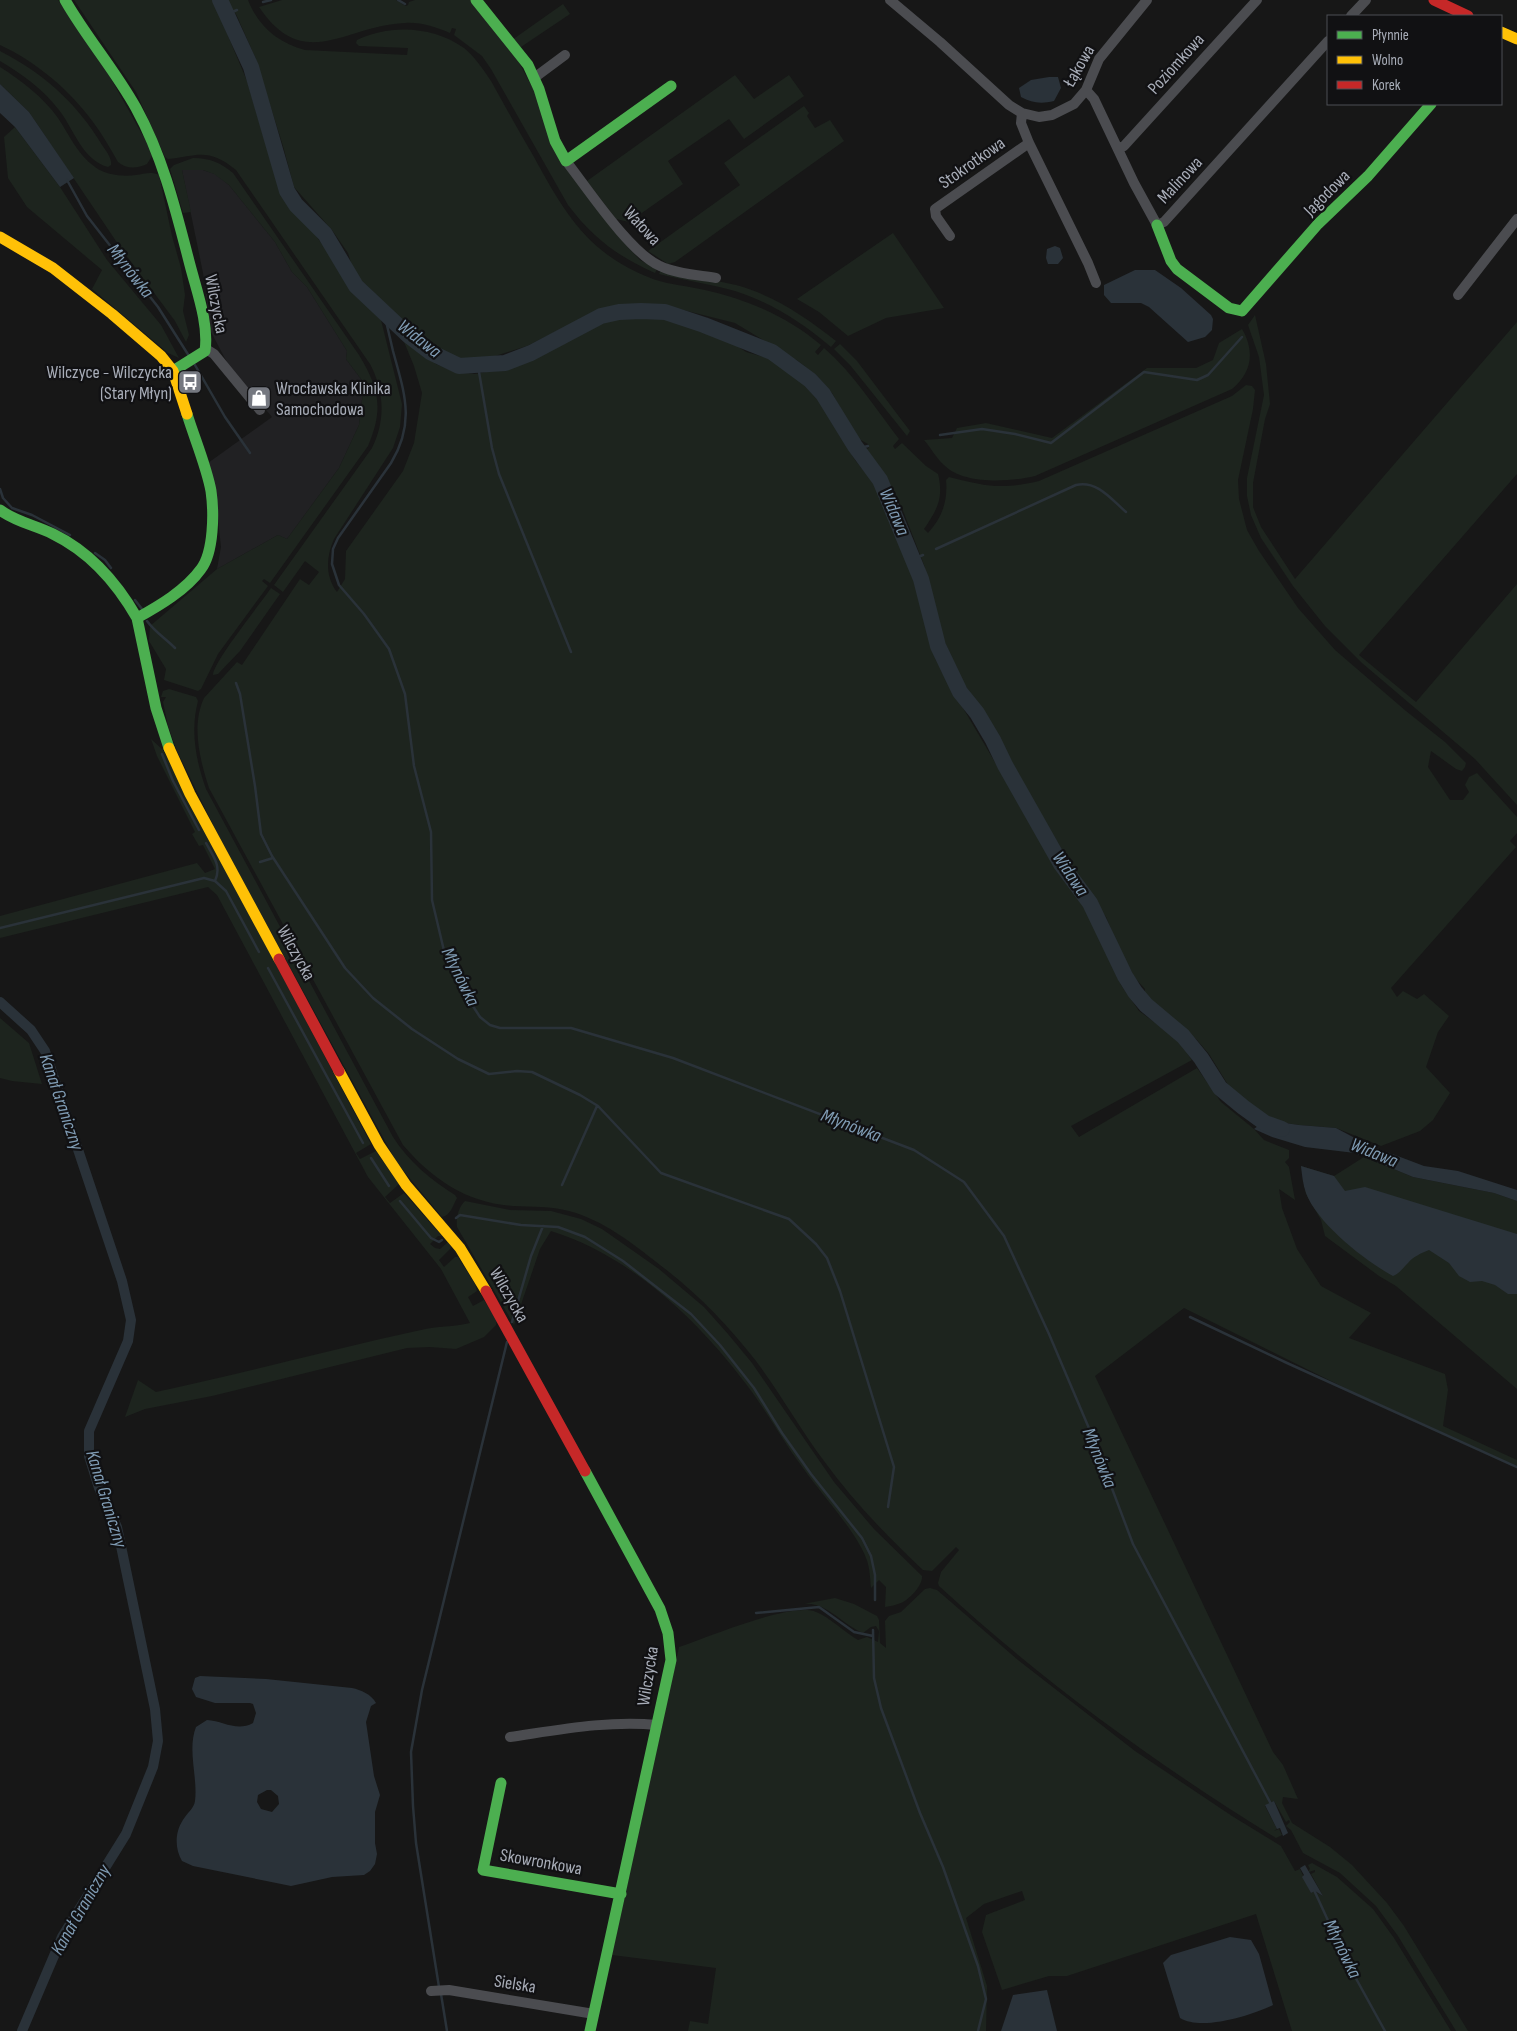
<svg xmlns="http://www.w3.org/2000/svg" width="1517" height="2031" font-family="'Sofia Sans Condensed',sans-serif">
  <style>
    .built { fill: #212123 }
    .green { fill: #1d241e }
    .water { fill: #2a3239; fill-rule: evenodd }
    .lines { fill: none; stroke-linecap: round; stroke-linejoin: round }
    .stream { stroke: #2a3239; stroke-width: 2.5 }
    .canal { stroke: #2a3239; stroke-width: 10 }
    .river { stroke: #2a3239; stroke-width: 16 }
    .street { stroke: #4b4c50; stroke-width: 10 }
    .fast { stroke: #4caf50; stroke-width: 11 }
    .slow { stroke: #ffc107; stroke-width: 11 }
    .jam { stroke: #c62828; stroke-width: 11 }
    .labels { text-anchor: middle; dominant-baseline: central; stroke-width: 4.5; stroke-linejoin: round; paint-order: stroke }
    .street-label { font-size: 18px; fill: #a8adb8; stroke: #111113 }
    .poi-label { font-size: 18px; fill: #a8adb8; stroke: #111113; text-anchor: end }
    .water-label { font-size: 19px; font-style: italic; fill: #7f9bb3; stroke: #111113 }
  </style>
  <rect width="100%" height="100%" fill="#171717"/>
  <path class="built" d="M182,170h21l12,4 14,11 46,57 17,30 15,15 40,64 -1,8 18,24 -5,42 -20,43 -52,71 -9,-4 -61,34 4,-22 -7,-62 -6,-22 64,-46 -43,-51 -18,-34 -8,-59z"/>
  <path class="green" d="M0,0h58l47,68 47,84v4l-5,8c-10,5 -21,5 -29,-2 -8,-14 -16,-28 -25,-40 -23,-32 -58,-61 -93,-77z
    M74,0h139l34,81 32,108 55,70 10,19 36,38 22,88 -2,23 -7,21 -59,91c-8,18 -9,37 3,53l8,-13 1,-28 57,-80 11,-28 8,-50 -8,-27 -12,-29 34,27 19,8 20,2 27,-5 32,-10 71,-37 28,-6h23l67,20 23,16 25,7 41,29 43,72 19,23 45,110 17,67 27,48 98,166 31,45 29,66 18,26 36,26 17,23 -121,66 8,11 118,-69 24,34 33,27 10,11 25,10v8l-4,4 4,5 6,33 -16,-11 3,19 15,41 24,37 50,27 -22,25 96,36 3,16 -5,36 74,34v6l-164,-74 -169,-84 -89,68 178,376 10,13 15,34 -15,-2 -1,6 10,20 38,24 22,18 35,38 17,23 64,105h-12l-58,-95 -22,-30 -36,-33 -37,-20 -12,-23 -5,-4 4,-4 -1,-2 -3,2 -12,-21 -9,5 12,23 -3,2 5,-2 3,6 -6,3c-120,-74 -234,-157 -337,-252l-1,-3 3,-11 18,-22 -3,-3 -24,24 -9,-1c-36,-34 -70,-69 -99,-109 -24,-32 -44,-68 -68,-100 -28,-36 -60,-69 -96,-96 -28,-22 -57,-45 -91,-54 -18,-5 -37,-4 -56,-5 -46,-3 -81,-27 -110,-61l-194,-357c-9,-28 -18,-62 -5,-90l33,-36 5,3 58,-86 9,6 10,-13 -14,-11 -22,31 -9,-7 98,-137c14,-28 12,-58 -2,-84l-134,-194c-28,-23 -38,-14 -68,-11l-3,-2 -29,-65z
    M224,0h24c10,26 30,43 57,50l102,5 1,-7 -49,-2 -3,-3 1,-3c33,-16 76,-14 107,8 11,9 19,21 27,33 14,25 28,51 43,76 31,57 55,98 119,122 17,6 35,7 52,11 43,10 82,26 116,55l-6,7 3,3 6,-7c30,26 51,60 75,91l-6,7 2,3 7,-6 24,23 12,8c6,24 -1,36 -14,55l4,4c14,-15 20,-32 18,-53l3,-3c36,9 52,13 90,4l193,-85 14,-11 6,1 3,4 -2,19 -15,71 1,19 8,31 12,21 39,57 37,42 71,61 39,31 21,21 -1,4 -3,4 -6,-2 -25,-18 -3,16 22,33h13l6,-8 -4,-7 4,-8 8,-4 40,44v16l-7,8 6,6 -125,141 6,9 6,-6 14,8 7,-5 25,22 -11,16 -12,35 24,26 -17,27 -13,11 -39,15 -45,-18 -37,-3 -21,-3 -10,-4 -38,-30 -21,-34 -12,-14 -52,-46v-5l-10,-11 -16,-30 -13,-31 -31,-45 -60,-103 -23,-45 -28,-40 -23,-50 -17,-69 -22,-57 -16,-31 -20,-28 3,-1 -1,-4 -11,-6 -25,-45 -15,-17 -19,-15 -63,-38 -68,-17 -31,-2 -41,8 -68,34 -38,12 -29,1 -19,-7 -24,-17 -57,-56 -8,-13 -4,-13 -16,-23 -38,-43 -11,-41 -28,-89 -19,-43 -7,-6z
    M282,0h114l10,6 2,-1 1,-3 6,-2h56l45,57 82,152 26,34 16,17 17,9 -2,4c-38,-17 -62,-35 -87,-68l-77,-136 -9,-13 -28,-21 2,-6 -4,-1 -2,5c-15,-6 -29,-11 -45,-10 -59,2 -101,51 -146,-16z
    M563,4l7,10 -52,35 -6,-9z
    M0,51c43,22 77,52 102,94 4,6 10,13 9,20l-3,2c-26,-7 -34,-38 -49,-57 -16,-21 -37,-36 -59,-49z
    M0,67c22,14 43,30 58,51 12,18 19,36 37,49 11,8 28,10 41,8 8,-1 15,-4 23,0l13,61 9,32 4,27 -2,16 6,24 -3,7 -11,-21 -55,-74 -91,-135 -29,-28z
    M735,75l19,24 35,-24 15,21 -60,43 -15,-20 -61,42 15,23 -54,38 -13,-3 -29,-38z
    M804,106l5,7 -2,3 8,12 15,-8 14,21 -169,121 -7,2 -20,-13 92,-66 -16,-22z
    M15,127l45,60 47,73 54,65 18,33 -11,-5 -76,-64 10,-19 -75,-63 -19,-29 -4,-41z
    M193,158c17,0 28,5 40,15l126,182c20,33 25,54 9,91l-98,137 -6,-4 -2,2 6,5 -50,68 -17,35 -3,2 -34,-11 2,-11 -17,-28 1,-15 67,-57 61,-34 9,4 52,-71 20,-43 5,-42 -18,-24 1,-8 -40,-64 -15,-15 -17,-30 -46,-57 -15,-11 -11,-4h-21l9,42 -8,1 -13,-44 4,-4z
    M893,233l51,75 -58,10 -38,18 -29,-24 -22,-13z
    M661,270c24,6 50,9 75,15 37,10 70,32 100,56l-5,6c-28,-24 -61,-45 -96,-56 -25,-7 -51,-11 -76,-17z
    M1255,315l11,49 4,40 -5,15 -12,64v24l8,20 34,52 222,-257v152l-158,181 57,47 101,-118v221l-42,-46 -113,-96 -37,-37 -32,-40 -32,-48 -10,-23 -4,-19v-18l17,-83 -5,-38 -11,-32z
    M1242,329c13,22 10,44 -10,60l-197,87c-24,6 -72,9 -91,-11 -8,-7 -13,-17 -20,-25l28,-2 5,-10 29,-5 66,15 95,-70h49l17,-8 6,-17z
    M840,344l17,17 53,70 -3,5 -57,-71 -16,-16z
    M271,588l9,6 -40,57 -22,23 -5,1c0,-13 48,-72 58,-87z
    M169,689l27,8 2,4c-8,30 -2,60 8,88l187,348c16,25 37,42 62,58l2,3c-4,7 -6,17 -15,19l-45,-54 -177,-324 -43,-88 -9,-25 -5,-24 3,-5h-5l2,-6z
    M151,739l12,11 208,394 -15,9 4,6 16,-8 23,33 -14,13 5,6 14,-10 38,43h-4l-8,8 5,4 5,1 8,-7 3,5 -1,2 -11,11 5,7 11,-10h3l17,27 2,7 -9,6 5,9 11,-6 13,20 -1,5 -12,12 -28,12 -26,-2 -23,1 -195,48 -67,13 -20,8 13,-37 18,12c89,-19 177,-43 265,-62 16,-4 33,-3 49,-7l-29,-54 -73,-92 -151,-282 -9,-8 -208,51v-22l197,-53 8,10 10,-4 -12,-24 -4,1 -7,-12 3,-2 -38,-76z
    M0,1018l29,25 13,41 -30,-3 -12,-3z
    M1364,1157l49,20 81,16 23,8v188l-121,-103 -17,-10 -54,-40 -4,-16 -15,-26 -5,-28 33,10z
    M465,1201l45,9 41,1 30,8 21,10 57,40 45,38 24,27 24,29 82,119 40,47 48,47c1,9 -12,23 -21,27 -5,2 -10,3 -16,4l1,-20 -7,-7 -8,8c-1,-9 -1,-21 -5,-30 -10,-27 -45,-64 -63,-90 -18,-24 -33,-51 -51,-76 -50,-68 -118,-135 -201,-161l-11,18 -26,76 -57,-98c-1,-9 1,-19 8,-26z
    M930,1588l7,2 81,70 117,91 97,65 49,30 14,25 5,-2 11,24 3,-2 9,5 -12,-22 4,-2v-2l-6,2v-2l1,-1 -2,-4 4,-2 25,14 36,32 21,29 57,93h-159l-36,-117 -189,62h-18l-47,14 -20,-58 4,-17 39,-15 -3,-9 -38,13 -18,14 21,68 -1,45h-298l2,-10 18,3 8,-56 -104,-13 67,-308c27,-9 114,-46 137,-35 15,6 28,20 42,28l9,-3 11,5 1,-11 -3,-5 -5,1 -8,6c-20,-8 -37,-32 -60,-29l32,-6 19,6 23,12 2,4 1,23 6,5 -1,-27 4,-5 12,-4 24,-23z"/>
  <path class="water" d="M1049,77h9l3,11 -7,13c-13,3 -22,2 -33,-4l-2,-9 12,-8z
    M0,84l29,28 45,66 -14,9 -45,-60 -15,-14z
    M1055,246l5,2 3,10 -5,6h-10l-2,-6 1,-9z
    M1135,270h20l26,18 30,27 2,4 -1,11 -7,7 -17,5 -39,-35 -8,-4h-30l-7,-8v-10z
    M1268,1118l10,4 21,3 37,3 30,16 58,22 34,5 59,19v11l-23,-8 -81,-16 -58,-24 -50,-6 -33,-10 -18,-8z
    M1301,1166l33,10 11,15 20,-4 152,47v60h-9l-13,-9 -13,-4 -12,1 -11,-6 -10,-13 -20,-13c-8,3 -16,7 -21,13 -6,6 -8,10 -15,13 -28,-15 -76,-53 -87,-83 -3,-8 -4,-18 -5,-27z
    M200,1676l66,3 86,9c9,2 19,6 24,15l-5,3 -5,16 8,54 6,19 -5,17v31l2,11 -2,10 -5,7 -6,4 -32,2 -41,9 -98,-20 -11,-5c-8,-14 -7,-31 3,-44 4,-6 9,-9 10,-16 3,-24 -8,-51 1,-74l11,-7c16,1 30,12 46,3l3,-10 -3,-9 -3,-1h-35l-19,-6 -4,-8 3,-11zM267,1790h4l7,6 1,8 -7,8 -11,-3 -4,-7 1,-7z
    M1274,1801l14,32 -5,3 -3,-8 -3,1 -12,-24z
    M1305,1865l18,31 -8,-5 -4,2 -9,-16 2,-2 -4,-7z
    M1230,1937l21,3 8,14 14,51c-23,11 -72,26 -93,13l-17,-55 8,-8z
    M1047,1990l10,41h-56l12,-36z"/>
  <g class="lines">
    <path class="stream" d="M398,0l7,4
      M263,2l8,-2
      M227,14l10,-4
      M67,180l20,36 71,91 31,49
      M384,313c3,12 6,25 9,38 11,41 23,71 -2,112l-53,75 -5,11 -1,15 7,21 25,29 25,35 16,45 9,72 17,66 1,68 13,55 22,42 13,20 10,8 10,3h71l102,30 241,92 50,32 40,54 45,98 42,99 42,111 138,260
      M195,365l30,52 25,36
      M478,366l14,82 7,26 72,178
      M940,435l42,-6 33,5 36,9 93,-71 53,8 11,-5 34,-38
      M857,449l11,-3
      M0,489l3,9 9,10 20,7 38,20
      M936,549l140,-64c21,-5 35,14 50,27
      M95,553l10,7 6,8
      M913,559l10,-4
      M135,600l7,9
      M147,621c8,11 18,17 28,27
      M236,683l4,11 15,92 6,48 11,22 73,112 28,30 39,31 46,30 31,15 28,-3 15,1 48,23 18,11 63,67 128,46 27,25 11,14 13,33 54,176 -6,40
      M162,754l11,27 26,49
      M206,843c7,13 16,23 9,38
      M260,862l13,-4
      M0,928l204,-50 11,3 11,10 33,61
      M268,968l95,175
      M371,1158l18,28
      M562,1185l35,-79
      M400,1201l31,37 8,4 3,-2
      M456,1218l4,-3 61,10 37,2 27,10 38,24 68,53 29,31 34,43 28,45 29,41 51,64 9,18 4,19v25
      M1190,1317l97,46 230,104
      M512,1322l19,-66 12,-30
      M756,1613l63,-6 35,25 19,4
      M873,1630l1,48 7,30 39,105 23,54 35,99 8,33 -8,32
      M1314,1890l34,74 37,67
      M439,1987l-23,-144 -3,-37 -2,-54 11,-62 85,-348
      M441,1994l6,37"/>
    <path class="canal" d="M0,1002l31,28 14,21 77,230 9,39 -3,21 -39,90v25l10,32 18,39 38,182 3,32 -5,26 -27,67 -64,103 -40,94"/>
    <path class="river" d="M220,0l31,67 36,124 9,14 29,29 31,52 53,50 21,16 29,14 46,-3 26,-10 70,-37 18,-4 22,-1 24,1 39,13 68,27 38,28 13,14 32,52 25,34 41,99 17,67 22,46 17,21 16,27 12,25 56,99 29,39 35,73 10,16 11,13 37,31 18,22 19,30 23,19 22,16 17,6"/>
    <path class="street" d="M890,0l50,42 69,63 13,8 17,4 13,-2 22,-11 12,-14 13,-31 48,-59
      M1351,16l15,-16
      M534,78l31,-23
      M1086,90l8,9 40,84 23,42 7,-3 164,-181
      M1022,113l-1,10 8,20 59,120 8,20
      M1118,149l6,-3 133,-146
      M566,161c22,28 64,92 94,105 17,8 38,9 56,12
      M950,236l-14,-20 -1,-7 94,-66
      M1458,295l59,-76
      M206,349l8,5 46,56
      M510,1737c48,-7 99,-17 147,-12
      M431,1991l18,-1 145,24"/>
    <path class="fast" d="M65,0c21,37 50,70 71,108 27,49 40,103 54,157 7,27 19,59 15,86l-32,20
      M476,0l52,65 11,24 16,52 11,20 105,-75
      M1157,225l14,36 6,8 52,39 13,3 76,-87 50,-48 63,-72
      M0,510c16,12 35,15 53,24 37,18 64,49 84,84
      M169,748l-13,-40 -19,-90c22,-12 49,-28 64,-49 13,-17 13,-57 10,-78 -4,-23 -17,-54 -24,-77
      M585,1471l75,138 8,24 3,27 -81,371
      M501,1783l-18,87 138,24"/>
    <path class="slow" d="M1501,32l16,7
      M0,237l53,31 59,46 49,42 12,15 14,43
      M169,748l21,46 89,165
      M339,1071l40,74 27,40 54,63 26,43"/>
    <path class="jam" d="M1434,0l34,16
      M279,959l60,112
      M486,1291l99,180"/>
  </g>
  <defs>
    <symbol id="bus-square" viewBox="-11 -11 22 22"><rect x="-9" y="-9" width="18" height="18" rx="4" fill="#757880" stroke="#111113"/><path d="M-5-6H5V4H4V6H2V4H-2V6H-4V4H-5ZM-3.5-4V0h7V-4ZM-3.5 1.2v1.5H-2V1.2ZM2 1.2v1.5H3.5V1.2Z" fill="#fff"/></symbol>
    <symbol id="shop-square" viewBox="-11 -11 22 22"><rect x="-9" y="-9" width="18" height="18" rx="4" fill="#757880" stroke="#111113"/><path d="M-5-2.5h2.3a2.7 3.5 0 0 1 5.4 0H5L5.5 6h-11ZM-1.5-2.5h3a1.5 2.3 0 0 0-3 0Z" fill="#fff"/></symbol>
  </defs>
  <g fill-rule="evenodd">
    <use href="#bus-square" x="176" y="368" width="28" height="28"/>
    <use href="#shop-square" x="245" y="384" width="28" height="28"/>
  </g>
  <g class="labels">
    <g class="street-label">
      <text transform="translate(1176 64) rotate(-48)">Poziomkowa</text>
      <text transform="translate(1079 66) rotate(-60)">Łąkowa</text>
      <text transform="translate(972 163) rotate(-35)">Stokrotkowa</text>
      <text transform="translate(1180 180) rotate(-47)">Malinowa</text>
      <text transform="translate(1327 193) rotate(-45)">Jagodowa</text>
      <text transform="translate(642 226) rotate(47)">Wałowa</text>
      <text transform="translate(216 304) rotate(79)">Wilczycka</text>
      <text transform="translate(296 953) rotate(61)">Wilczycka</text>
      <text transform="translate(509 1295) rotate(60)">Wilczycka</text>
      <text transform="translate(648 1676) rotate(-81)">Wilczycka</text>
      <text transform="translate(541 1862) rotate(10)">Skowronkowa</text>
      <text transform="translate(515 1984) rotate(9)">Sielska</text>
    </g>
    <g class="poi-label">
      <text x="172" y="372">Wilczyce - Wilczycka<tspan x="172" dy="21">(Stary Młyn)</tspan></text>
      <text x="276" y="388" text-anchor="start">Wrocławska Klinika<tspan x="276" dy="21">Samochodowa</tspan></text>
    </g>
    <g class="water-label">
      <text transform="translate(130 271) rotate(52)">Młynówka</text>
      <text transform="translate(419 339) rotate(38)">Widawa</text>
      <text transform="translate(894 512) rotate(67)">Widawa</text>
      <text transform="translate(1070 874) rotate(56)">Widawa</text>
      <text transform="translate(460 977) rotate(64)">Młynówka</text>
      <text transform="translate(61 1102) rotate(71)">Kanał Graniczny</text>
      <text transform="translate(851 1126) rotate(21)">Młynówka</text>
      <text transform="translate(1374 1153) rotate(22)">Widawa</text>
      <text transform="translate(1099 1458) rotate(68)">Młynówka</text>
      <text transform="translate(106 1499) rotate(73)">Kanał Graniczny</text>
      <text transform="translate(81 1910) rotate(-60)">Kanał Graniczny</text>
      <text transform="translate(1342 1949) rotate(64)">Młynówka</text>
    </g>
  </g>
  <rect x="1327" y="15" width="175" height="90" fill="#111113" stroke="#4d4f55"/>
  <rect x="1337" y="31" width="25" height="8" fill="#4caf50" stroke="#4d4f55"/>
  <text x="1372" y="40" font-size="15" fill="#a8adb8">Płynnie</text>
  <rect x="1337" y="56" width="25" height="8" fill="#ffc107" stroke="#4d4f55"/>
  <text x="1372" y="65" font-size="15" fill="#a8adb8">Wolno</text>
  <rect x="1337" y="81" width="25" height="8" fill="#c62828" stroke="#4d4f55"/>
  <text x="1372" y="90" font-size="15" fill="#a8adb8">Korek</text>
</svg>
